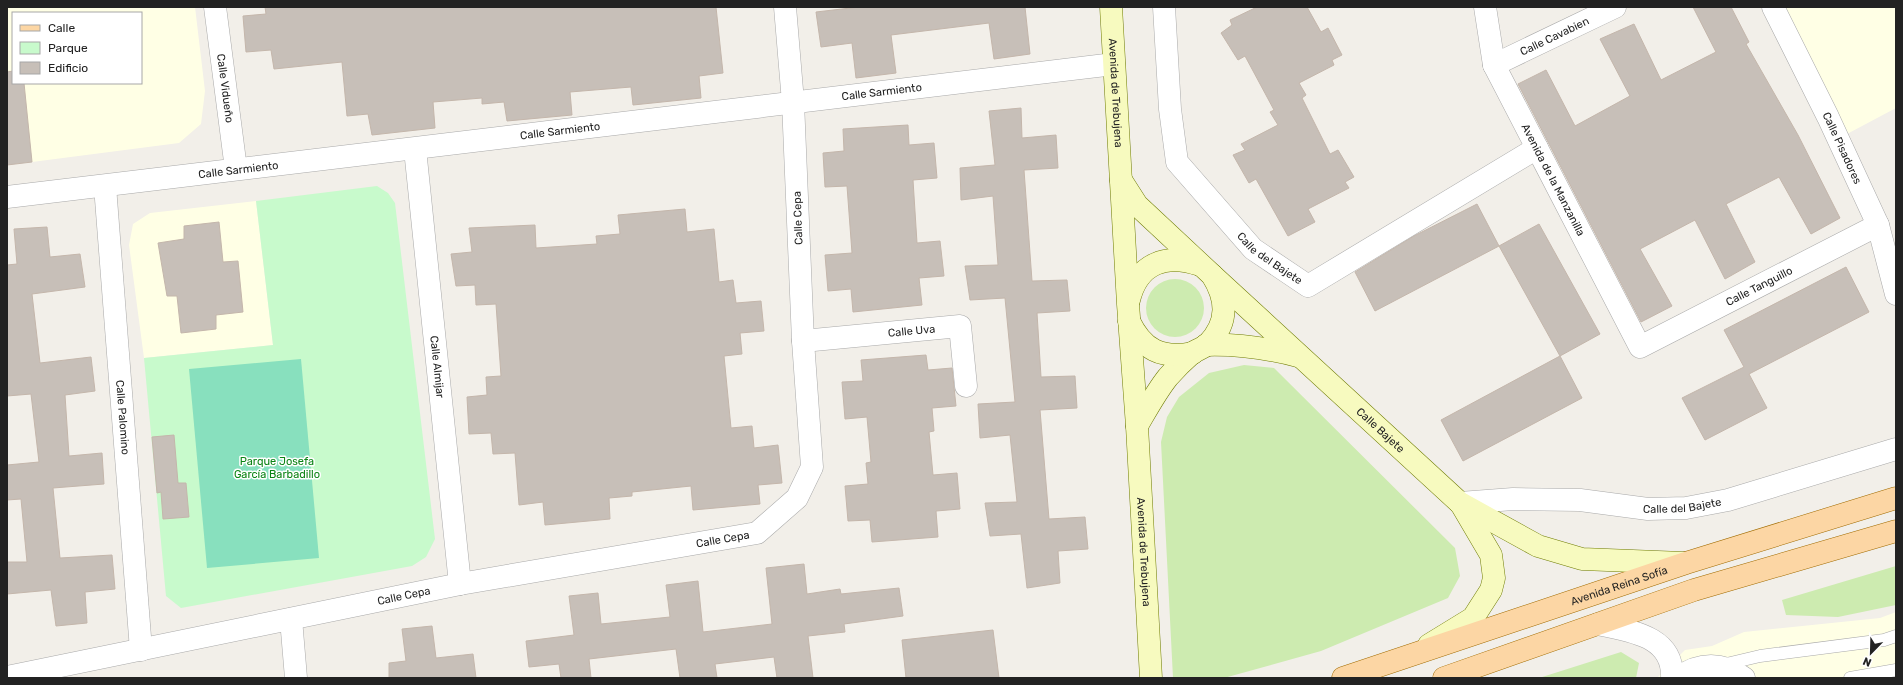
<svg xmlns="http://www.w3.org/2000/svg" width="1903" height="685" font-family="Rubik,sans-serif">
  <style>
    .education { fill: #ffffe5; fill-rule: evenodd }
    .grass { fill: #cdebb0 }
    .park { fill: #c8facc }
    .pitch { fill: #88e0be }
    .building { fill: #c7bfb8; stroke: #c4b6ab }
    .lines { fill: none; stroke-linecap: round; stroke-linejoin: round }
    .service-casing { stroke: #a9a9a9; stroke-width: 13 }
    .minor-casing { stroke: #a9a9a9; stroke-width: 23 }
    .tertiary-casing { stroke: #a9a9a9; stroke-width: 23 }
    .secondary-casing { stroke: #707d05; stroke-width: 23 }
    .primary-casing { stroke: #a06b00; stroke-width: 23 }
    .service { stroke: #fff; stroke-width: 12 }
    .minor { stroke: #fff; stroke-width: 22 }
    .tertiary { stroke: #fff; stroke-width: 22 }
    .secondary { stroke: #f7fabf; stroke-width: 22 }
    .primary { stroke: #fcd6a4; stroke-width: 22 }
    .labels { text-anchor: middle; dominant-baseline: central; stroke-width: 3; stroke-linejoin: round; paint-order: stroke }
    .street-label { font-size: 11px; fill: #222; stroke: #fff }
    .park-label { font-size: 11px; fill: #0c8416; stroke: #fff }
  </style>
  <rect width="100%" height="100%" fill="#f2efe9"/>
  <path class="education" d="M7,7h188l10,84 -4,33 -22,19 -147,19 -7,-65 -18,2zM13,13h128v70h-128z
    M1781,7h115v101l-49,26z
    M256,201l17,144 -129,13 -15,-113 4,-21 17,-11z
    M1896,612v66h-239l28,-28 27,-4 32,-14 136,-14z"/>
  <path class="grass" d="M1146 308a29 29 0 1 1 58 0a29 29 0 1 1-58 0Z
    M1244,365l30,3 181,180 5,28 -12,22 -127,53 -97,27h-51l-12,-236 6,-25 12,-20 30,-24z
    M1896,566v39l-58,12 -52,-2 -4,-15z
    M1621,652l18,11 -3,15h-97z"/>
  <path class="park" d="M377,186l11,7 7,10 40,336 -9,18 -14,9 -231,42 -15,-12 -22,-238 129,-13 -17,-144z"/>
  <path class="pitch" d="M301,359l18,199 -112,10 -18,-199z"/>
  <path class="building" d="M265,7h451l7,66 -24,3 2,22 -68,7 -2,-18 -61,5 2,23 -65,6 -3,-19 -22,2v-6l-49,4 2,26 -63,7 -4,-21 -21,2 -5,-54 -68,7 -3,-19 -25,2 -3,-36 23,-2z
    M859,7h166l5,47 -36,5 -5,-36 -98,12 5,38 -40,5 -4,-35 -31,4 -5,-35z
    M1257,7h50l14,25 7,-4 14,27 -10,5 2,5 -35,18 7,12 -4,3 28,56 8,-4 16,27 -9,5 4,6 -41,21 7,13 -27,14 -32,-57 -7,4 -16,-28 12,-5 -4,-6 37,-19 -8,-13 4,-2 -29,-54 -7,4 -17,-27 11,-8 -2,-5z
    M1693,7h38l18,35 -3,2 52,91 42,83 -29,16 -32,-57 -53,27 29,58 -30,17 -30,-59 -55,29 32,57 -31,16 -123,-238 28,-14 29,56 55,-30 -30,-57 34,-15 27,56 55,-28z
    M13,71v12h11l8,79 -25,3v-93z
    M1021,108l1,30 34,-3 2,33 -34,2 8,111 35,-1 3,31 -33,2 4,64 34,-1 2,32 -37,2 9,109 36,-2 3,32 -30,2 2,32 -33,5 -6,-54 -31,2 -5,-33 32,-1 -7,-67 -30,3 -2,-34 37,-2 -10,-104 -35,2 -5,-34 33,-1 -5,-69 -32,4 -1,-32 35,-3 -6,-54z
    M908,125l1,20 25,-2 3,35 -24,2 4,63 23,-2 4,35 -25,2 3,27 -69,7 -2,-23 -23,2 -3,-36 27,-2 -5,-67 -22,1 -2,-34 21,-2 -1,-22z
    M1477,204l22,42 -124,65 -20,-39 59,-36z
    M685,209l2,23 27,-3 5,53 14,-2 3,23 25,-2 3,30 -24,2 2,21 -18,2 7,72 21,-2 2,22 24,-3 4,38 -24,2 2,19 -67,6 -2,-24 -59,6v4l-23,2 1,21 -65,6 -2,-23 -24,3 -4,-52 -22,1 -2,-21 -22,1 -2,-37 20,-2 -1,-18 15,-1 -5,-72 -20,1 -1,-20 -19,1 -5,-32 21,-2 -3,-24 66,-3 1,23 61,-4 -1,-8 24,-2 -2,-19z
    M219,222l4,40 15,-1 5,51 -27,3v14l-35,4 -4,-37h-10l-9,-53 26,-4v-13z
    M1539,224l61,110 -40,22 -61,-110z
    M47,227l3,30 30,-3 5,33 -53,7 8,69 51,-6 4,34 -30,4 4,61 33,-3 2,31 -51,4 7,70 52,-3 3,34 -30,3 2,31 -31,3 -5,-36 -44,4v-32h20l-6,-63 -14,1v-35l32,-3 -8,-68 -24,2v-131l10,-1 -3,-35z
    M1846,267l23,45 -120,62 18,34 -62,32 -23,-42 62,-31 -20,-37z
    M926,355l2,15 24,-2 4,38 -24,2 2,23 -5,1 4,43 24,-2 3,36 -24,2 2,26 -66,5 -2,-22 -22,1 -3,-35 23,-2 -2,-21 5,-1 -4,-45 -22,2 -3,-37 21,-1 -2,-21z
    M1560,356l22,42 -119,63 -22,-41z
    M174,435l4,48h8l3,34 -26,2 -2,-27 -4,1 -5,-56z
    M804,564l3,30 33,-5 1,5 58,-6 4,28 -59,8 1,8 -37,4 5,42h-36l-3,-21 -59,7 2,14h-37l-4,-29 -87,10 2,19h-30l-2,-14 -30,3 -3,-26 48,-6 -5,-39 29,-3 3,31 69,-7 -4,-32 32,-4 5,51 69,-8 -6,-56z
    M432,626l4,32 37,-4 3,24h-87v-15l17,-2 -4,-32z
    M993,630l6,48h-93l-4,-38z"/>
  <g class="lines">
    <defs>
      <path id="service" d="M1722,665l38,-9 124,-16 12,-4
        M1850,678l46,-8"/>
      <g id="minor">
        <path id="s1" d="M215,7l21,162"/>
        <path id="s2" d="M1164,7l6,102 7,53 76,87 55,37 229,-138"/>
        <path id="s3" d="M1485,7l9,58 146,282 238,-122"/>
        <path id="s4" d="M1773,7l55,110 50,108 18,69"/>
        <path id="s5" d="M1494,65l121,-58"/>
        <path id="s6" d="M415,149l45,435"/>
        <path id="s7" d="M105,186l36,464"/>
        <path id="s8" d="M7,197c369,-43 738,-90 1107,-133"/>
        <path id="s9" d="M803,341l157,-15 6,60"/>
        <path id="s10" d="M1460,503l53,-4 67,1 68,9 38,-1 42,-8 168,-51"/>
        <path d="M291,619l5,59"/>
        <path d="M1598,624c31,7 76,11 74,54"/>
        <path id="s11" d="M7,677l453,-93 297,-51 40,-35 15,-31 -9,-126 -10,-239 -8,-95"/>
      </g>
      <path id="tertiary" d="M1678,678c21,-16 45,-16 66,0"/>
      <g id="secondary">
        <path id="s12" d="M1111,7l17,297 9,122 14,252"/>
        <path d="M1121,180l16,25 75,70c15,24 17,47 -4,69 -5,4 -11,6 -16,9 -8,7 -17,16 -24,24 -12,15 -21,32 -31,49"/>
        <path id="s13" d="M1212,275l248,228 78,43 44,13 101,4"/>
        <path d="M1129,300c9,-37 37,-47 71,-35"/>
        <path d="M1129,321c14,29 32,38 64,32"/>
        <path d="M1206,345c32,-1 61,3 92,11"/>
        <path d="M1429,645l44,-27 18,-28 3,-12 -3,-23 -30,-51"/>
      </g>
      <g id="primary">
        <path id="s14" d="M1343,678l343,-115 210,-65"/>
        <path d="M1444,678l250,-88 202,-59"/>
      </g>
    </defs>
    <use href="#service" class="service-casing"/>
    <use href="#minor" class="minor-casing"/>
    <use href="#tertiary" class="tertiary-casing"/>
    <use href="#secondary" class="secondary-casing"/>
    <use href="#primary" class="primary-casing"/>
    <use href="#service" class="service"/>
    <use href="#minor" class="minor"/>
    <use href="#tertiary" class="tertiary"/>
    <use href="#secondary" class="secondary"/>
    <use href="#primary" class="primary"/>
  </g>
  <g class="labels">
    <g class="street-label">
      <text stroke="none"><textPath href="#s5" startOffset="67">Calle Cavabien</textPath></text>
      <text stroke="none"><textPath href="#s1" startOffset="82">Calle Vidueño</textPath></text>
      <text stroke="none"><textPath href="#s8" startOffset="881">Calle Sarmiento</textPath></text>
      <text stroke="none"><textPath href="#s12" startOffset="86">Avenida de Trebujena</textPath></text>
      <text stroke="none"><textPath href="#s8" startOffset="557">Calle Sarmiento</textPath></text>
      <text stroke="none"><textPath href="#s4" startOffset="157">Calle Pisadores</textPath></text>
      <text stroke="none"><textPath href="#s8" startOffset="233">Calle Sarmiento</textPath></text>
      <text stroke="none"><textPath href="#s3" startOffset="188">Avenida de la Manzanilla</textPath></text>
      <text transform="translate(798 218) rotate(-92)">Calle Cepa</text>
      <text stroke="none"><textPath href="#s2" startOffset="290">Calle del Bajete</textPath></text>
      <text stroke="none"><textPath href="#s3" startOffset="510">Calle Tanguillo</textPath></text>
      <text stroke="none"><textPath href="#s9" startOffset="109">Calle Uva</textPath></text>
      <text stroke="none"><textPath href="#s6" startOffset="219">Calle Almijar</textPath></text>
      <text stroke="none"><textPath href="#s7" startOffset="232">Calle Palomino</textPath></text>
      <text stroke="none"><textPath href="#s13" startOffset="229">Calle Bajete</textPath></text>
      <text stroke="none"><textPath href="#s10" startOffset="223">Calle del Bajete</textPath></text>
      <text stroke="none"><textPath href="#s11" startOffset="729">Calle Cepa</textPath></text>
      <text stroke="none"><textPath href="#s12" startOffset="546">Avenida de Trebujena</textPath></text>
      <text stroke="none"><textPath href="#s14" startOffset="291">Avenida Reina Sofía</textPath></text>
      <text stroke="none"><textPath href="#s11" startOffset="405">Calle Cepa</textPath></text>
    </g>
    <g class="park-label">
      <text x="277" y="461">Parque Josefa<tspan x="277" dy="13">García Barbadillo</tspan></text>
    </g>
  </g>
  <rect width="1903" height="685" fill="none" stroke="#222222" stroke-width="16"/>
  <rect x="12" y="12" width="130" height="72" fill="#ffffff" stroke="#a7a7a7"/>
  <rect x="20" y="25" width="20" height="6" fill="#fcd6a4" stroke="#a7a7a7"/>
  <text x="48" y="32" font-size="12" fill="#222222">Calle</text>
  <rect x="20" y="42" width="20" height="12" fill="#c8facc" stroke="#a7a7a7"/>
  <text x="48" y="52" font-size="12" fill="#222222">Parque</text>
  <rect x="20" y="62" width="20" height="12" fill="#c7bfb8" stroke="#a7a7a7"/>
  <text x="48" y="72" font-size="12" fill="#222222">Edificio</text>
  <g transform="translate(1871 653) rotate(203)" stroke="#ffffff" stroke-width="3" paint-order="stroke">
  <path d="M0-3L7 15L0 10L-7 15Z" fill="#222222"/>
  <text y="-6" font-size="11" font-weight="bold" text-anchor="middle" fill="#222222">N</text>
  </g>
</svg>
